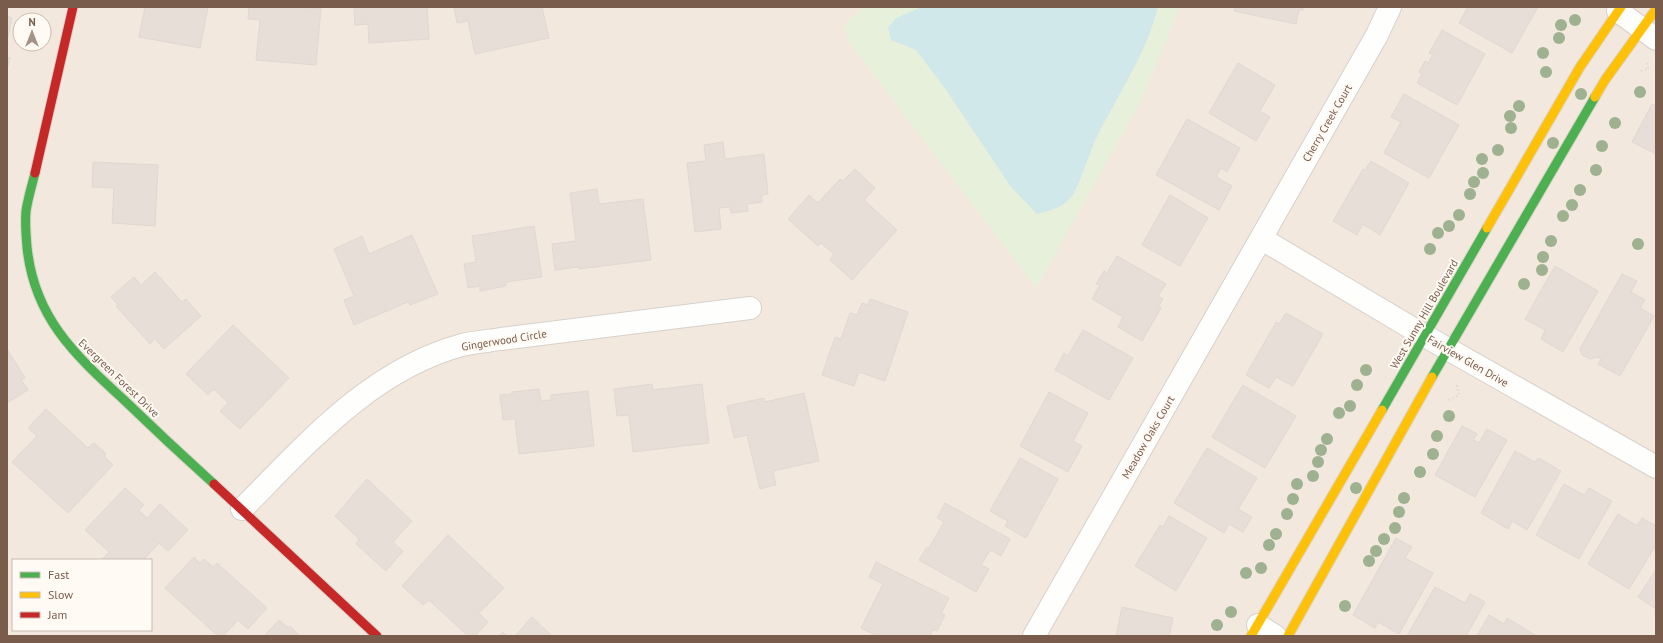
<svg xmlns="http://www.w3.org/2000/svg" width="1663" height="643" font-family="'PT Sans',sans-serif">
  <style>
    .residential { fill: #f2e8de; fill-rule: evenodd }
    .green { fill: #e7f0db }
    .water { fill: #d0e8ea }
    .building { fill: #e6ded7; stroke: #e2d8d2 }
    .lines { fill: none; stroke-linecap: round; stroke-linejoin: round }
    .street-casing { stroke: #d7d1cb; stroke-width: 24 }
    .fast-casing { stroke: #d9d2cb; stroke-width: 11 }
    .slow-casing { stroke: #d9d2cb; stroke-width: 11 }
    .jam-casing { stroke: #d9d2cb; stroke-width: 11 }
    .path { stroke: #dcd5d0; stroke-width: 2.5; stroke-dasharray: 1 3; stroke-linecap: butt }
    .street { stroke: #fefefd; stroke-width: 22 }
    .fast { stroke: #4caf50; stroke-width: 9 }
    .slow { stroke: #ffc107; stroke-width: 9 }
    .jam { stroke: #c62828; stroke-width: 9 }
    .tree { fill: #9eb190 }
    .labels { text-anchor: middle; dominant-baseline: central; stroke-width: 4; stroke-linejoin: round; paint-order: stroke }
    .street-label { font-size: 11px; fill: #7a5c4d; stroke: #fffaf3 }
  </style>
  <rect width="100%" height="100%" fill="#f9f5f0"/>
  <path class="residential" d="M7,7h1649v629h-1649zM20,20h24v24h-24zM13,560h138v70h-138z"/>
  <path class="green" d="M863,7h59l-5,1 -26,32 25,9 28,38 37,57 90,54c8,-19 15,-38 24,-56 21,-44 51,-87 63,-135h22l-40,96 -104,185 -188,-247 -4,-16z"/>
  <path class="water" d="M922,7h236c-12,49 -43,91 -64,136 -5,12 -17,49 -24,56 -9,9 -21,12 -33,15l-26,-27 -67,-100 -28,-37 -25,-10 -3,-12 8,-10z"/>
  <path class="building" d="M145,7h63l-8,41 -61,-11z
    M249,7l72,1 -5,57 -60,-5 4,-40 -12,-1z
    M354,7h73l2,32 -60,4 -1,-19 -13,1z
    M454,7h88l7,31 -74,16 -7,-33 -11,2z
    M1235,7h68v3h-4l-3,14 -62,-13z
    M1468,7h70l-26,46 -53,-30z
    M7,16l5,2 -5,23z
    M1442,30l43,24 -28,51 -40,-22 5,-9 -3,-2 6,-11 3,2 5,-8 -4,-2z
    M7,57l3,1 -3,12z
    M1238,63l37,22 -15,26 10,6 -14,24 -47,-28z
    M1404,94l55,31 -30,53 -45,-25 17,-31 -10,-5z
    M1652,104l4,2v48l-24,-12z
    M1187,119l53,29 -13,24 -6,-4 -5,9 16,9 -13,24 -63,-35z
    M723,142l2,17 39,-5 4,40 -7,1 1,7 -15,2 1,7 -17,2 -1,-6 -11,1 2,21 -26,3 -8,-69 19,-2 -2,-16z
    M1371,161l38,22 -29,52 -17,-11 -6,11 -24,-14 30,-52 2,1z
    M93,162l65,3 -3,61 -43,-3 2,-35 -22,-1z
    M855,169l20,19 -11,12 33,30 -45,50 -22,-20 4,-6 -13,-11 -3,3 -30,-27 21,-24 9,8 22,-24 3,2z
    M597,189l2,15 44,-5 8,61 -72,9v-2l-24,3 -3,-26 24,-3 -6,-48z
    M1170,195l38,23 -28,48 -38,-21z
    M534,226l8,51 -36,5v4l-26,5v-5l-12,2 -4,-24 12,-2 -4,-26z
    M412,235l26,59 -28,11 -2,-3 -54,23 -10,-25 10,-4 -20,-47 28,-13 7,18z
    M1117,256l49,28 -8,12 5,3 -5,8 3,1 -19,33 -24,-14 5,-10 -31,-18 8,-14 -4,-1 8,-13 3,2z
    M1555,266l43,25 -35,61 -22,-13 4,-9 -20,-11z
    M155,272l27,30 4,-3 15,17 -37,33 -9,-10 -5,5 -34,-38 2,-1 -7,-8 23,-20 7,8z
    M1622,274l15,7 -6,11 14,8 -5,8 14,8 -34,60 -22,-12 3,-5 -3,-2 -8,2 -8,-4 -2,-6z
    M870,299l38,13 -23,69 -26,-9 -5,14 -32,-11 13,-38 6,2 9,-26 7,2 5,-12 6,2z
    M1286,313l37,21 -30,52 -17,-9 -7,11 -23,-13 30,-53 3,2z
    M233,325l56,53 -49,51 -20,-18 8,-8 -14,-14 -6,6 -22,-21z
    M1083,330l50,28 -24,42 -54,-30 9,-17 4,3z
    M7,349l18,29 -4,2 7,10 -21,13z
    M652,384l1,6 49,-6 7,59 -76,9 -4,-37 -12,1 -3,-27z
    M1243,385l53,31 -31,52 -53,-31z
    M539,389l2,12 10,-1v-5l37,-4 6,55 -75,8 -4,-35 -12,1 -3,-25 12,-1v-2z
    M1049,392l39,21 -15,28 9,5 -14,26 -48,-26z
    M804,393l15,68 -46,10 3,14 -16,4 -13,-54 -13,3 -7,-32 37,-8 1,4z
    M46,409l42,39 6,-5 12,11 -2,2 9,9 -45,48 -56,-51 25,-26 -9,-8z
    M1462,426l15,8 -4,6 6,3 8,-14 20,11 -32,57 -40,-22z
    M1207,448l50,30 -19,31 14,8 -9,15 -14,-8 -5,9 -50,-30z
    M1515,451l20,11 3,-4 23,13 -34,59 -15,-9 -4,8 -27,-16z
    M1020,458l38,21 -32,59 -21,-12 3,-5 -18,-10z
    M367,479l45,42 -19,21 10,9 -17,20 -30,-27 3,-5 -24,-23z
    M1564,484l20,11 5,-7 23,13 -33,58 -43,-24z
    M125,488l19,17 -5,5 8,8 13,-14 28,26 -20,21 -9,-8 -16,17h-42l8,-8 -24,-22z
    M945,503l65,36 -9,17 -11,-6 -9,15 8,4 -13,23 -57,-32 8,-13 2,1 15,-26 -7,-4z
    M1618,514l19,12 5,-8 14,8v19l-27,44 -41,-25z
    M1169,516l38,22 -31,53 -41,-25 25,-41 3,2z
    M448,535l56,53 -25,25 9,9 -13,14h-7l-39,-36 -6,5 -21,-19z
    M1396,538l16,9 -7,11 28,15 -34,61 -21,-12 -3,6 -22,-13z
    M194,557l6,6 4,-4 9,8 4,-4 50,45 -19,21 -10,-9 -15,16h-5l-53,-48z
    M876,562l73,36 -8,16 4,1 -8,16 -4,-2 -3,7h-53l-16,-8 22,-44 -14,-7z
    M1656,570v39l-18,-12z
    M1435,587l30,16 5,-9 15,8 -19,34h-59z
    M1122,607l51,11 -4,18h-53z
    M1489,615l15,9 3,-6 28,17v1h-58z
    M532,617l20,19h-37z
    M279,620l9,8 2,-2 10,10h-36z
    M503,632l4,4h-8z"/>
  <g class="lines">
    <defs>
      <path id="street" d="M1618,11l38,28
        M1262,239l163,97 231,131
        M242,509c65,-65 128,-139 220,-164 13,-3 26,-4 39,-6l249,-31
        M1258,625l17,11
        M1034,636l343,-601 13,-28"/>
      <path id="fast" d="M35,173c-3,12 -7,25 -9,38 -1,12 0,25 1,36 7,70 47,107 96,152 30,29 60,57 91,85
        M1432,377l163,-280
        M1382,410l105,-182"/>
      <path id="slow" d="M1595,97l10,-17 51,-71
        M1487,228l93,-161 41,-60
        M1251,636l131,-226
        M1288,636l144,-259"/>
      <path id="jam" d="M35,173l38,-166
        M214,484l163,152"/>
    </defs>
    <use href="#street" class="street-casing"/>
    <use href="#fast" class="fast-casing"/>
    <use href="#slow" class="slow-casing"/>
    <use href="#jam" class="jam-casing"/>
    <path class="path" d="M1641,71l7,-2 -1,-6
      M1449,400l10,-5 -2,-9 2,-3"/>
    <use href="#street" class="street"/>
    <use href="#fast" class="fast"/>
    <use href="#slow" class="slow"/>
    <use href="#jam" class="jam"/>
  </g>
  <g class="tree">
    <circle cx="1575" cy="20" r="6"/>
    <circle cx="1561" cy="25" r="6"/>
    <circle cx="1559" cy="38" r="6"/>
    <circle cx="1543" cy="53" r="6"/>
    <circle cx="1546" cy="72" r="6"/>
    <circle cx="1640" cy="92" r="6"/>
    <circle cx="1581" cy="94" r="6"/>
    <circle cx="1519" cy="106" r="6"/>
    <circle cx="1510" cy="116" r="6"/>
    <circle cx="1615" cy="123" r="6"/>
    <circle cx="1511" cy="128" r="6"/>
    <circle cx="1553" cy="143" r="6"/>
    <circle cx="1602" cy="146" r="6"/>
    <circle cx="1498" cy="150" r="6"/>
    <circle cx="1482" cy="159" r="6"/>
    <circle cx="1596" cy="170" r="6"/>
    <circle cx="1483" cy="173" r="6"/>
    <circle cx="1474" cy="182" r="6"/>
    <circle cx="1580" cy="190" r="6"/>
    <circle cx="1470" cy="194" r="6"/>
    <circle cx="1572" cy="205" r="6"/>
    <circle cx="1459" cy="215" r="6"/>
    <circle cx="1563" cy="216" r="6"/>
    <circle cx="1449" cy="226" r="6"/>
    <circle cx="1438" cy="233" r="6"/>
    <circle cx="1551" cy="241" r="6"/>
    <circle cx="1638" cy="244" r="6"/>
    <circle cx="1430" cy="249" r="6"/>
    <circle cx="1543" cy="257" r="6"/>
    <circle cx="1542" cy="270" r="6"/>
    <circle cx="1524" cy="284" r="6"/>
    <circle cx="1366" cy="370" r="6"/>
    <circle cx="1357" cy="385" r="6"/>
    <circle cx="1350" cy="406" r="6"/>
    <circle cx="1339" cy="413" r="6"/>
    <circle cx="1449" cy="416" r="6"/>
    <circle cx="1437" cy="436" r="6"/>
    <circle cx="1327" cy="439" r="6"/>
    <circle cx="1321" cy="450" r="6"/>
    <circle cx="1433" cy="454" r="6"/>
    <circle cx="1318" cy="462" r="6"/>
    <circle cx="1420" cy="472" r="6"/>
    <circle cx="1313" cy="476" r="6"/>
    <circle cx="1297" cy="484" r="6"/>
    <circle cx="1356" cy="488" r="6"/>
    <circle cx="1404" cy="498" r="6"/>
    <circle cx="1293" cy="499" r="6"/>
    <circle cx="1399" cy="512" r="6"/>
    <circle cx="1287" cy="514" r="6"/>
    <circle cx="1395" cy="528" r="6"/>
    <circle cx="1276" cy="534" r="6"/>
    <circle cx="1384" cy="539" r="6"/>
    <circle cx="1269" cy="545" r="6"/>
    <circle cx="1376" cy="551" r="6"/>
    <circle cx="1369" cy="561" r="6"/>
    <circle cx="1261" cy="568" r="6"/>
    <circle cx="1246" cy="573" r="6"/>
    <circle cx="1345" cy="606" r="6"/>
    <circle cx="1231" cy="612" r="6"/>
    <circle cx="1217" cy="625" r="6"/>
  </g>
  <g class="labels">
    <g class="street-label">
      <text transform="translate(1327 123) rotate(-60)">Cherry Creek Court</text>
      <text transform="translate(1424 314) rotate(-60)">West Sunny Hill Boulevard</text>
      <text transform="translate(504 340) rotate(-9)">Gingerwood Circle</text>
      <text transform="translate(1468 361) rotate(30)">Fairview Glen Drive</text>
      <text transform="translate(119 378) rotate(44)">Evergreen Forest Drive</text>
      <text transform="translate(1148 437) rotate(-60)">Meadow Oaks Court</text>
    </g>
  </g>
  <rect width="1663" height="643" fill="none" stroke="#7a5c4d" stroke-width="16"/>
  <rect x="12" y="559" width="140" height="72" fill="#fffaf3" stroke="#cabbb1"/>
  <rect x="20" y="572" width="20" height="6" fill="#4caf50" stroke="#cabbb1"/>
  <text x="48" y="579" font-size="12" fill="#7a5c4d">Fast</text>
  <rect x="20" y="592" width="20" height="6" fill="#ffc107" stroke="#cabbb1"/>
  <text x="48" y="599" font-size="12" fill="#7a5c4d">Slow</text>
  <rect x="20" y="612" width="20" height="6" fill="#c62828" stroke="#cabbb1"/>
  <text x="48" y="619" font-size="12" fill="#7a5c4d">Jam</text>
  <g transform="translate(32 32)"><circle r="19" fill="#fffaf3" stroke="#cabbb1"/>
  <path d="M0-3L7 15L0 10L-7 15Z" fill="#a69286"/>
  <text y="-6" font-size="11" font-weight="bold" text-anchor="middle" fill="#7a5c4d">N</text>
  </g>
</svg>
